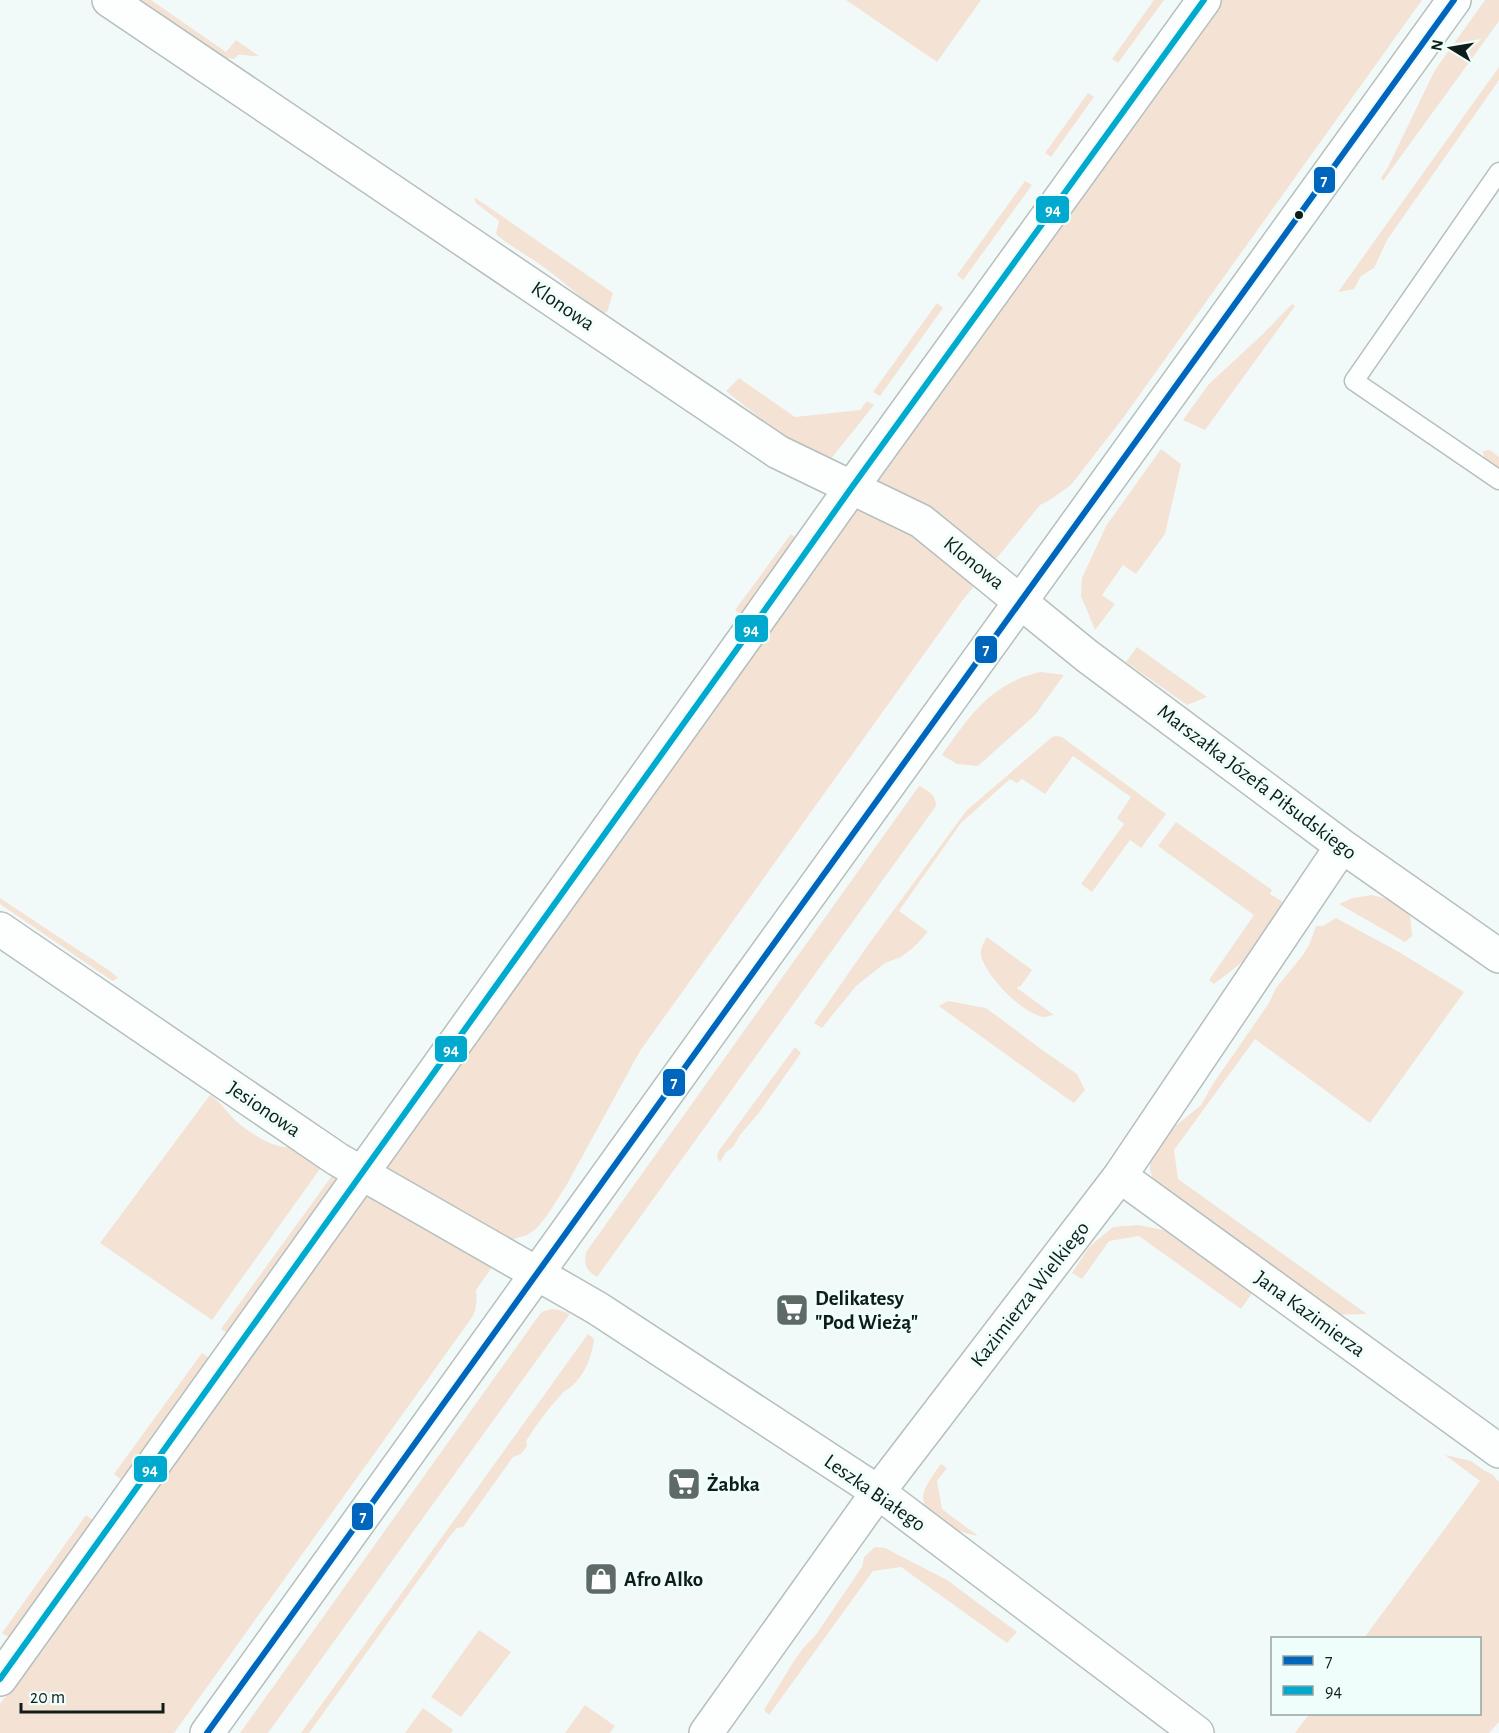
<svg xmlns="http://www.w3.org/2000/svg" width="1499" height="1733" font-family="'Alegreya Sans',sans-serif">
  <style>
    .green { fill: #f4e2d4 }
    .lines { fill: none; stroke-linecap: round; stroke-linejoin: round }
    .lane-casing { stroke: #b5bfbd; stroke-width: 21 }
    .street-casing { stroke: #b5bfbd; stroke-width: 36 }
    .secondary-casing { stroke: #b5bfbd; stroke-width: 36 }
    .lane { stroke: #fdfefe; stroke-width: 18 }
    .street { stroke: #fdfefe; stroke-width: 33 }
    .secondary { stroke: #fdfefe; stroke-width: 33 }
    .bus-1-casing { stroke: #effefa; stroke-width: 10 }
    .bus-2-casing { stroke: #effefa; stroke-width: 10 }
    .bus-1 { stroke: #0065bd; stroke-width: 6 }
    .bus-2 { stroke: #00a9ce; stroke-width: 6 }
    .bus-dot { fill: #0f1d19; stroke: #effefa; stroke-width: 2 }
    .labels { text-anchor: middle; dominant-baseline: central; stroke-width: 6; stroke-linejoin: round; paint-order: stroke }
    .street-label { font-size: 21px; fill: #0f1d19; stroke: #effefa }
    .poi-label { font-size: 21px; font-weight: bold; fill: #0f1d19; stroke: #effefa; text-anchor: start }
    .line-badge { stroke: #effefa; stroke-width: 2 }
    .badge-label { font-size: 16px; text-anchor: middle; font-weight: bold; fill: #fff }
  </style>
  <rect width="100%" height="100%" fill="#f2faf9"/>
  <path class="green" d="M137,0h14l75,52 10,-12 23,16c-8,1 -14,-2 -21,-1l-4,4 -13,-2z
    M846,0h135l-44,62z
    M1154,0h10l-46,63 -6,-4z
    M1220,0h202l-299,418 -52,67 -21,15 -10,5 -78,96 -322,450 -74,135 -18,28 -11,14 -10,7 -16,5 -35,50c1,9 1,17 -3,26l-299,417h-174v-29l709,-987 48,-75 4,2 54,-86 2,8 10,-14v-3l10,-16 6,-3 60,-83 6,-17 74,-105 5,3 9,-12 -5,-4z
    M1485,0h14v21l-116,160 -2,-3 6,-9 48,-99z
    M1499,67v13l-112,160 -13,28 -13,8 -7,13 -16,3z
    M1088,93l6,4 -43,60 -6,-4z
    M1025,181l7,4 -69,95 -6,-5z
    M474,197l139,96 -6,19 -6,2c-19,-16 -38,-33 -59,-48 -14,-10 -34,-21 -46,-32l3,-13 -23,-18z
    M937,303l6,5 -63,88 -7,-4z
    M1292,304l3,2 -90,124 -22,-10 26,-36 54,-50z
    M739,378l56,39 65,-7 7,-9 7,4 -44,55 -23,-8 -42,-30 -39,-31z
    M1161,449l20,15 -16,70 -29,40 -13,-9 -21,30 13,9 -20,26 -14,-34 1,-18 24,-52z
    M1490,450l9,7v14c-10,-5 -15,-9 -16,-20z
    M791,534l9,7 -55,77 -10,-8z
    M1137,647l70,50 -20,8 -61,-43z
    M1041,672l23,3 -29,40 -57,51 -21,-2 -15,-9c27,-39 50,-73 99,-83z
    M1056,736l6,1 104,77 -25,34 -11,-8 -38,52 -11,-8 43,-60 -7,-6 14,-21 -58,-41 -28,38 -23,-15 -5,4 -7,-4 -49,44 -62,88 29,21 -14,15 -13,10 -16,6 -29,23 -34,42 -8,-5 52,-75 100,-137 86,-74z
    M919,786c9,5 17,8 17,20l-339,471c-11,-7 -13,-12 -11,-25z
    M1176,822l96,68 -2,4 20,12 -41,51 -35,27 -5,-4 45,-65 -96,-69z
    M1372,895l22,6 16,11 2,24 -7,6 -66,-38 14,-6z
    M0,898l110,73 8,7 -5,3 -5,-3 -108,-74z
    M1336,918l63,34 65,40 -94,131 -115,-84 -81,111 4,29 189,135 -39,1 -174,-133 -4,-12v-9l11,-23 40,-33 12,-21 56,-81 7,-15 27,-33 6,-10 7,-19h7z
    M987,937l45,33 -12,17 -2,-1 -1,2 37,27c-3,0 -6,2 -9,2 -21,-1 -61,-43 -64,-62 -1,-6 3,-13 6,-18z
    M948,1001l38,7 59,44 32,22 8,16 -11,13 -9,-6 -126,-91z
    M795,1047l6,6 -43,61 -18,21 -7,12 -7,5 -6,10 -3,-4 1,-6z
    M210,1095c11,7 17,18 27,27 13,11 38,28 55,25l30,19 -110,154 -112,-77z
    M334,1173l4,3 -3,5 -1,7 -103,148 -10,-7z
    M1138,1225l31,6 86,58 -14,20 -102,-73 -30,5 -27,38 -10,-6 17,-26 24,-20z
    M552,1309l8,1 10,4 -302,419h-28l300,-419 4,-3z
    M588,1334l6,5c-2,18 -9,35 -22,47 -4,4 -8,4 -11,9 -13,14 -25,30 -35,46l1,5 -6,8 -8,3 -50,70 -6,1 -7,8 -141,197h-8z
    M202,1353l12,8 -90,121 -10,-8z
    M1445,1455l26,6 11,8 11,6 6,7v240l-10,11h-194l14,-19h171v-76h-116l116,-157z
    M941,1464l6,4 -10,13 5,28 36,27c-16,-3 -27,-8 -40,-17 -27,-18 -12,-34 3,-55z
    M86,1515l9,7 -85,116 -8,-5z
    M875,1547l10,1 62,32 70,52 -10,11 -106,-76 -28,4 -104,144 -5,-5 30,-49 10,-14 11,-11 47,-69 2,-10z
    M479,1630l32,22 -50,65 -30,-20z
    M585,1705l30,21 -5,7h-45z
    M423,1708l30,22 -2,3h-46z"/>
  <g class="lines">
    <defs>
      <path id="lane" d="M1499,172l-145,209 145,99"/>
      <path id="street" d="M109,0l669,452 143,69 166,135 255,190 157,110
        M0,929l337,230 260,149 281,184 319,241
        M1120,1176l379,275
        M0,1679l752,-1051 100,-141 352,-487
        M706,1733l172,-241 242,-316 222,-330"/>
      <path id="secondary" d="M207,1733l540,-752 707,-981"/>
    </defs>
    <use href="#lane" class="lane-casing"/>
    <use href="#street" class="street-casing"/>
    <use href="#secondary" class="secondary-casing"/>
    <use href="#lane" class="lane"/>
    <use href="#street" class="street"/>
    <use href="#secondary" class="secondary"/>
    <defs>
      <path id="bus-1" d="M207,1733l540,-752 707,-981"/>
      <path id="bus-2" d="M0,1679l752,-1051 100,-141 352,-487"/>
    </defs>
    <use href="#bus-1" class="bus-1-casing"/>
    <use href="#bus-2" class="bus-2-casing"/>
    <use href="#bus-1" class="bus-1"/>
    <use href="#bus-2" class="bus-2"/>
  </g>
  <defs>
    <symbol id="supermarket-square" viewBox="-11 -11 22 22"><rect x="-9" y="-9" width="18" height="18" rx="4" fill="#5e6a67" stroke="#effefa"/><path d="M-6-5.5h2.5l.6 2H6L4.5 2H-2.5L-4.4-4H-6ZM-1.5 3.2a1.3 1.3 0 1 0 .1 0ZM3 3.2a1.3 1.3 0 1 0 .1 0Z" fill="#fff"/></symbol>
    <symbol id="shop-square" viewBox="-11 -11 22 22"><rect x="-9" y="-9" width="18" height="18" rx="4" fill="#5e6a67" stroke="#effefa"/><path d="M-5-2.5h2.3a2.7 3.5 0 0 1 5.4 0H5L5.5 6h-11ZM-1.5-2.5h3a1.5 2.3 0 0 0-3 0Z" fill="#fff"/></symbol>
  </defs>
  <g fill-rule="evenodd">
    <use href="#supermarket-square" x="773" y="1291" width="38" height="38"/>
    <use href="#supermarket-square" x="665" y="1465" width="38" height="38"/>
    <use href="#shop-square" x="582" y="1560" width="38" height="38"/>
  </g>
  <circle class="bus-dot" cx="1299" cy="215" r="5"/>
  <g class="labels">
    <g class="street-label">
      <text transform="translate(563 306) rotate(34)">Klonowa</text>
      <text transform="translate(974 563) rotate(39)">Klonowa</text>
      <text transform="translate(1257 782) rotate(37)">Marszałka Józefa Piłsudskiego</text>
      <text transform="translate(264 1109) rotate(34)">Jesionowa</text>
      <text transform="translate(1030 1294) rotate(-52)">Kazimierza Wielkiego</text>
      <text transform="translate(1310 1314) rotate(36)">Jana Kazimierza</text>
      <text transform="translate(875 1493) rotate(35)">Leszka Białego</text>
    </g>
    <g class="poi-label">
      <text x="815" y="1298">Delikatesy<tspan x="815" dy="24">"Pod Wieżą"</tspan></text>
      <text x="707" y="1484">Żabka</text>
      <text x="624" y="1579">Afro Alko</text>
    </g>
  </g>
  <g class="line-badge">
    <rect x="1313" y="166" width="23" height="28" rx="6" fill="#0065bd"/>
    <rect x="1035" y="195" width="35" height="29" rx="6" fill="#00a9ce"/>
    <rect x="734" y="614" width="35" height="29" rx="6" fill="#00a9ce"/>
    <rect x="974" y="635" width="24" height="29" rx="6" fill="#0065bd"/>
    <rect x="434" y="1035" width="34" height="28" rx="6" fill="#00a9ce"/>
    <rect x="662" y="1068" width="24" height="29" rx="6" fill="#0065bd"/>
    <rect x="133" y="1455" width="35" height="28" rx="6" fill="#00a9ce"/>
    <rect x="351" y="1502" width="23" height="29" rx="6" fill="#0065bd"/>
  </g>
  <g class="badge-label">
    <text x="1324" y="186">7</text>
    <text x="1053" y="215">94</text>
    <text x="751" y="635">94</text>
    <text x="986" y="655">7</text>
    <text x="451" y="1055">94</text>
    <text x="674" y="1088">7</text>
    <text x="150" y="1475">94</text>
    <text x="363" y="1522">7</text>
  </g>
  <rect x="1271" y="1637" width="210" height="78" fill="#effefa" stroke="#95a4a0" stroke-width="1.5"/>
  <rect x="1283" y="1656" width="30" height="9" fill="#0065bd" stroke="#95a4a0" stroke-width="1.5"/>
  <text x="1325" y="1667" font-size="18" fill="#0f1d19">7</text>
  <rect x="1283" y="1686" width="30" height="9" fill="#00a9ce" stroke="#95a4a0" stroke-width="1.5"/>
  <text x="1325" y="1697" font-size="18" fill="#0f1d19">94</text>
  <g transform="translate(1451 48) rotate(281)" stroke="#effefa" stroke-width="4.5" paint-order="stroke">
  <path d="M0-4.5L10 22L0 15L-10 22Z" fill="#0f1d19"/>
  <text y="-9" font-size="16" font-weight="bold" text-anchor="middle" fill="#0f1d19">N</text>
  </g>
  <path d="M21 1703v9h142v-9" fill="none" stroke="#0f1d19" stroke-width="3"/>
  <text x="30" y="1703" font-size="18" fill="#0f1d19" stroke="#effefa" stroke-width="4.5" paint-order="stroke">20 m</text>
</svg>
